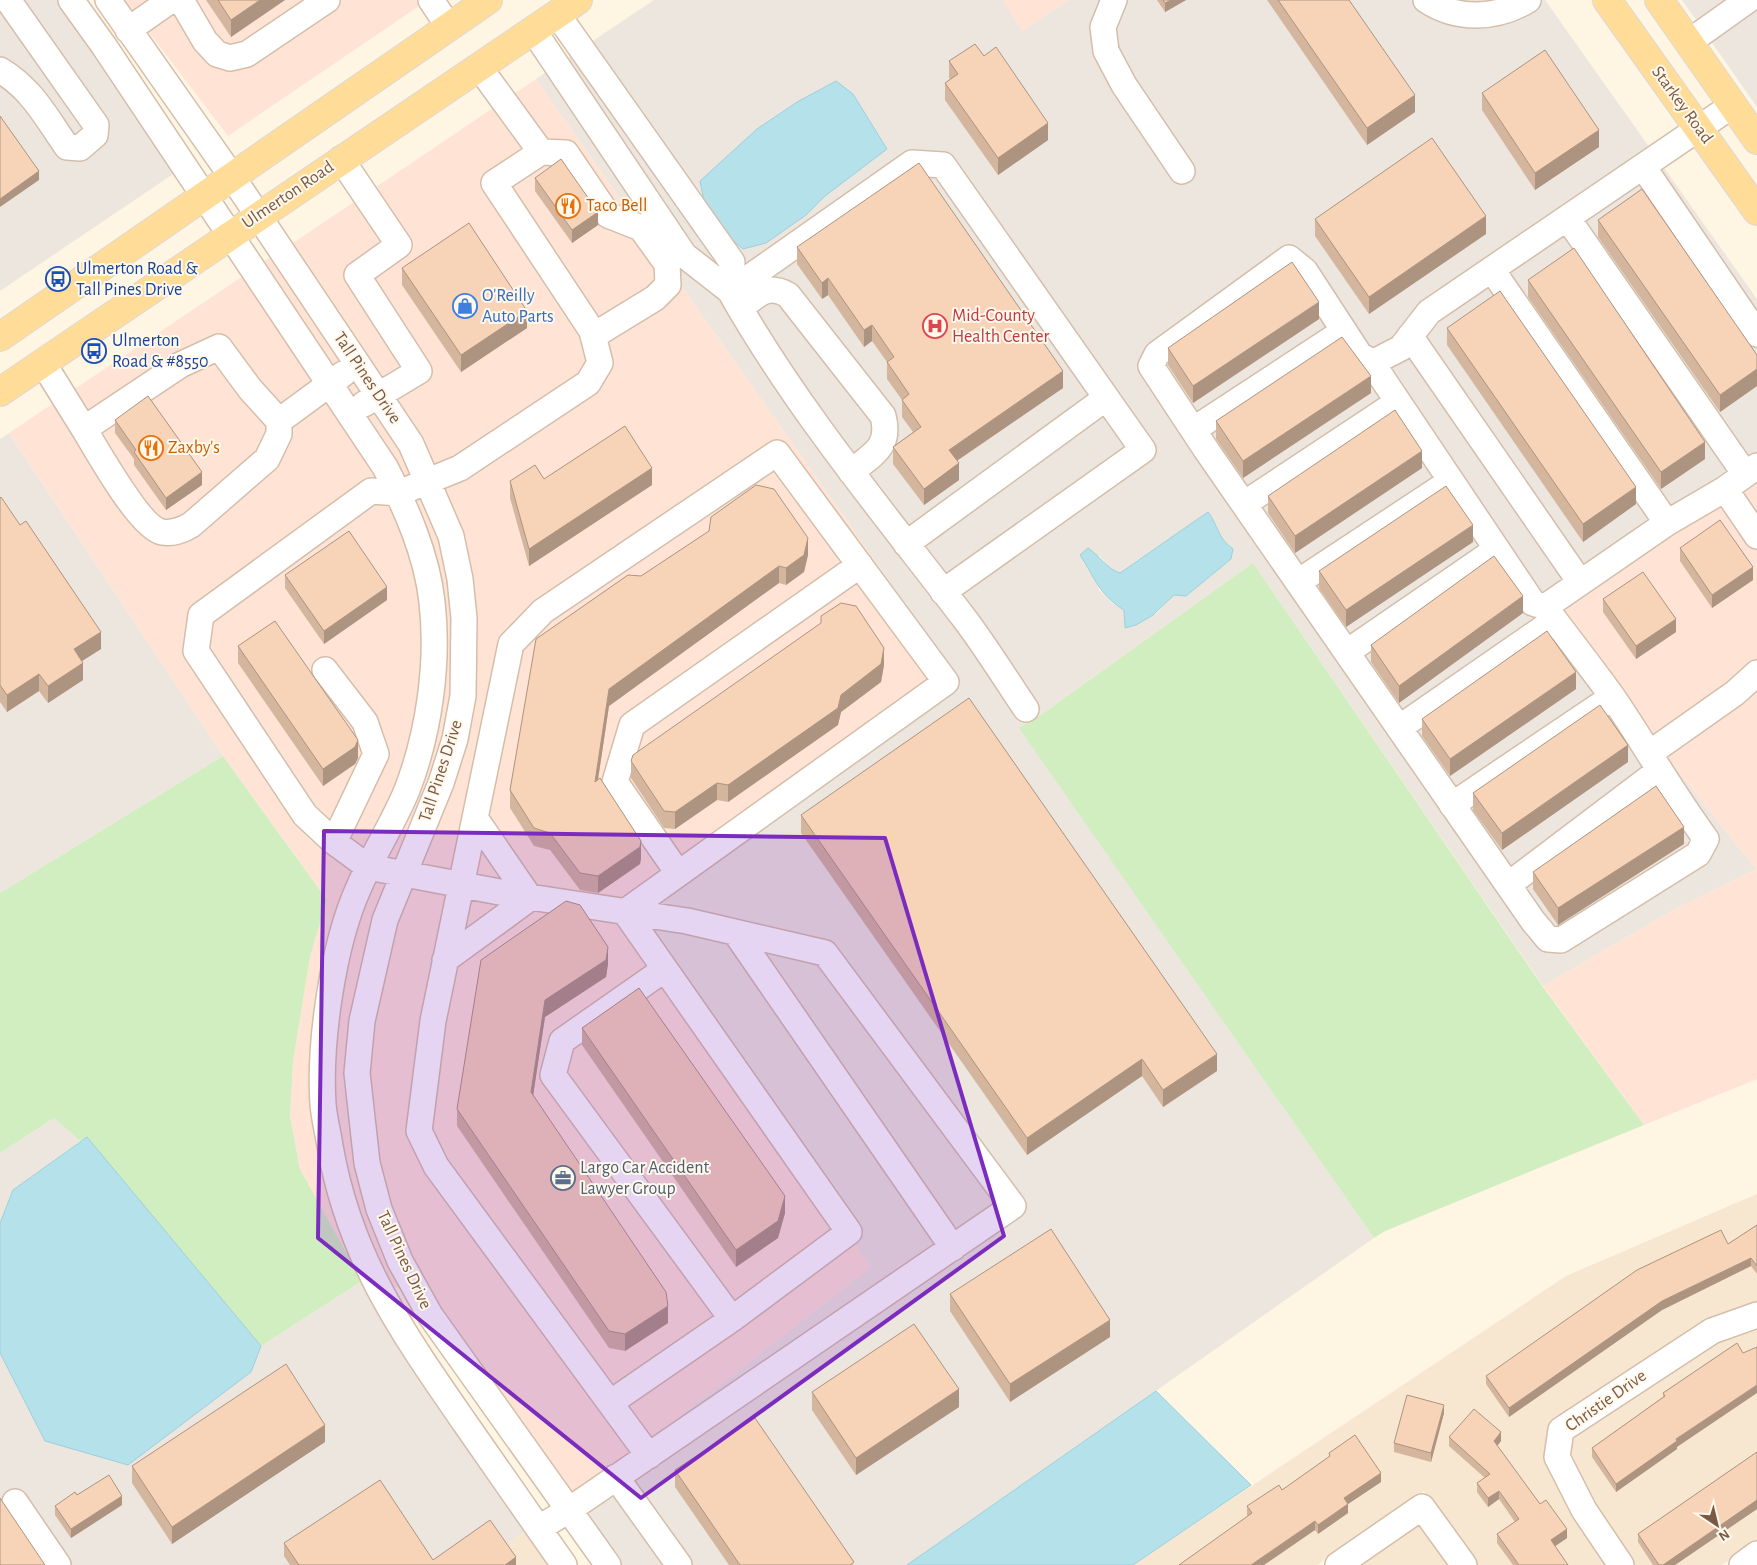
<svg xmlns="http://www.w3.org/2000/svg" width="1757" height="1565" font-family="'Alegreya Sans',sans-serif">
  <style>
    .residential { fill: #f7e7d0 }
    .commercial { fill: #ffe4d6 }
    .industrial { fill: #ede6de; fill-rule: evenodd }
    .green { fill: #d1eec0 }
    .water { fill: #b5e1ea; stroke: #9ad0dd }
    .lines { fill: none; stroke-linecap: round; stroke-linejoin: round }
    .minor-casing { stroke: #d4beaa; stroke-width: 28 }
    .major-casing { stroke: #dfd7d3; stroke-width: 30 }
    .minor { stroke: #fff; stroke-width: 25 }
    .major { stroke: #fd9; stroke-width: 28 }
    .wall { fill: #d4b59d }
    .shaded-wall { fill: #ad9480 }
    .building { fill: #f7d3b7; stroke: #ad9480 }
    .marked { fill: #7b2cbf; fill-opacity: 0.2; stroke: #7b2cbf; stroke-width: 4; stroke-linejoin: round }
    .labels { text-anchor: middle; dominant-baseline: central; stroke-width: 4; stroke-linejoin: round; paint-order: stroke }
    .street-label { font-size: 18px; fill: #7a5a46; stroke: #fff8eb }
    .food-label { font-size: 18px; fill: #c56008; stroke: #fff8eb; text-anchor: start }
    .transit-label { font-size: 18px; fill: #164399; stroke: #fff8eb; text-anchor: start }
    .shop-label { font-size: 18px; fill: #366cbe; stroke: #fff8eb; text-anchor: start }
    .health-label { font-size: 18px; fill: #be3a42; stroke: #fff8eb; text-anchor: start }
    .service-label { font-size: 18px; fill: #4e5e75; stroke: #fff8eb; text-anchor: start }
  </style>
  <rect width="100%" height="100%" fill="#fff5e3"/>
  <path class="residential" d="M1757,1194v109l-52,18 -151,99 54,145h-131l-53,-74 -107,74h-184l433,-289z
    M1757,1328v212l-35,25h-89l-40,-60 -25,-49 3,-19 146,-96z
    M1421,1522l30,43h-93z
    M527,1530l25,35h-75z"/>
  <path class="commercial" d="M124,0h304l-200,136z
    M1003,0h66l-48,32z
    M536,79l418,594 -326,257 243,337 -297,232 -135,-189 -29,-53 -21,-51 -12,-44 -10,-87 6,-51 22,-100 56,-136 20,-209 -181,-334z
    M272,256l130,192 39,90 8,42 4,37v76l-9,42 -98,336 10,92 48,126 -16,-4 -28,-63 -15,-55 -11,-62 2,-73 10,-67 21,-70 49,-98 16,-247 -172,-286z
    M243,276l133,196 35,84 10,46 2,36 -3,62 -10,42 -14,43 -50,100 -31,142 39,233 -8,-8 -46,-83 -10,-53 3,-54 17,-105 17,-57 -104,-144 -214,-323z
    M1757,475v604l-113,46 -101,-139 130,-76 83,-41 -202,-254z"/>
  <path class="industrial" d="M0,0h77l111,164 -188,127z
    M654,0h349l19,31 47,-31h476l212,299v176l-203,140 202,254 -83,41 -130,76 -290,-423 -215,154 -18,11 354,510 -467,327h-287l-46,-66 297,-232 -243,-337 326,-257 -418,-594zM825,196l-19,19 -40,28zM1216,523l5,17 12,9 -2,10 -45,37 -12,-1 -17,18 -33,15v-18l-12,-7 -13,-13 -5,-15 5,-20 14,16 7,2 17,-13z
    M1682,0h75v107z
    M9,433l214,323 -223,137v-454z
    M54,1118l26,23 -67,49 -13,33v-70z
    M362,1281l165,249 -50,35h-477v-212l45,88 206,-69 10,-26z"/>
  <path class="green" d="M1253,563l290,424 101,138 -259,106 -11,7 -355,-510 19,-11z
    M223,756l104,144 -17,57 -17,105 -3,54 10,53 46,83 8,8 8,21 -101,65 -174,-209 -7,4 -26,-23 -54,35v-260z"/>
  <path class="water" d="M836,81l17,13 34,55 -62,47 -19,19 -40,28 -23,6 -18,-15 -20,-28 -5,-25 57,-52 40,-27z
    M1208,512c12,16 8,24 25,37l-2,10 -45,37 -12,-1 -21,20 -17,10 -11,3 -1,-18c-26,-16 -28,-31 -44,-55l8,-7c11,7 19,21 32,25z
    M87,1137l174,209 -10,26 -123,93 -83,-24 -45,-88v-130l13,-33z
    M1156,1391l95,94 -118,80h-226z"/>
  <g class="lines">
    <defs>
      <path id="minor" d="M71,0l33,46 281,421c21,41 42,88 47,135 7,61 -3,131 -25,188 -14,34 -34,64 -48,97 -26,57 -40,155 -36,217 1,14 5,28 7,42 19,111 72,186 135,277 33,47 66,95 99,142
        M108,0l125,178 178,266 40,92 9,43 4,39 -1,78 -8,43 -14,44 -56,137 -23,101 -5,52 10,90 12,46 21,52 30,54 178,250
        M181,0l24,41 12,13 13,4 17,-4 80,-54
        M431,0l18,27
        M1114,0l-11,27 3,24 18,34 58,86
        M1426,0c31,21 71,19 102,0
        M128,30l43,-30
        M533,30l151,225 46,36 2,-29 -175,-248
        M1689,42l59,-42
        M479,67l62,85 -47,31 98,148 8,32 -12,20 -128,85 -61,25 -28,-2 -170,124 -5,36 109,164 29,27 34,25 142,27 177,27 138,32 188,253 -444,304 -30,18
        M0,70c32,19 46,47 67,77l13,1 15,-13 1,-10 -88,-125
        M541,152l25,1 42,62 33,13 26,36 1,21 -13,13 -62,38
        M341,159l58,86 -42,30 62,96 -55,33
        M1644,168l113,166
        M1568,219l177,255
        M1492,270l175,253
        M740,308c18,-13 26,-25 48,-13l95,121c8,31 -10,38 -32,56
        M1410,336l170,246
        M43,363l41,66 96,-64 39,-18 31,42 29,32v13l-12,25 -76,66c-9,5 -18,9 -29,7 -22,-4 -65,-82 -78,-103
        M1372,363l161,240 12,4 122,-84 58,-34 32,-23
        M279,421l64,-47
        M1193,430l151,-99
        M777,453l169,229 -321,230 224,320 -117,87 -122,84 -174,-237 -17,-35 14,-110 78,-377 32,-33z
        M1725,489l32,47
        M1244,504l154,-102
        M906,544l200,-146
        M1298,582l153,-101
        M943,592l200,-142 -200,-285 -31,-2 -182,128c66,117 153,221 234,327 22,29 41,60 62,91
        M1545,607c23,31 47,61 69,92 31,46 59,95 92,140l-8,15 -137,86 -13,-1 -15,-18 -326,-470 -56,-85 6,-12 132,-96 16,13 54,83 13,9 29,-15 28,-36 304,-207
        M1347,652l150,-103
        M325,670l40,52 11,32 -42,88
        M1399,728l156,-108
        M1650,753l85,-60 22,-20
        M1452,805l160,-108
        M678,873l-63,-91 17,-57 228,-160
        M1508,885l152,-115
        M735,932l218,316
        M445,960l85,-62 -55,-80
        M665,969l-103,72 -9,34 179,244
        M610,1403l39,53
        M616,1477l63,88
        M15,1502l43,63
        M1338,1565l84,-58 42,58
        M1621,1565l-37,-55 -27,-53 4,-27 151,-99 45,-16
        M1742,1565l15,-11"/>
      <path id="major" d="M1607,0l150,211
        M1659,0l98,140
        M0,337l488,-337
        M0,392l578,-392"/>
    </defs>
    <use href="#minor" class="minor-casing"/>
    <use href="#major" class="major-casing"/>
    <use href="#minor" class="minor"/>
    <use href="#major" class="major"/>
  </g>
  <path class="wall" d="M206,0h79l-54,37z
    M1157,0h29l-21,12z
    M1267,0h82l66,112 -48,33z
    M984,56l64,84 -50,35 -53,-75v-17l5,-4 -1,-1v-17z
    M1482,93l117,54 -64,43 -53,-80z
    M535,178l63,47 -26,18 -37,-52z
    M1315,219l171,15 -117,80 -54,-78z
    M1598,220l159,135v31l-37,26 -122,-175z
    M797,247l266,141 -106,73 2,19 -35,25 -31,-41v-17l20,-15 -11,-15v-17l-15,-21v-17l-15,-21 -8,6 -36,-52 -6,4 -25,-35z
    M402,268l125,60 -66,44 -59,-87z
    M1528,280l177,179 -44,30 -133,-192z
    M1319,319l-126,84 -25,-38v-17z
    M1447,328l189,176 -53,38 -136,-197z
    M1371,393l-128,85 -27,-39v-18z
    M115,420l87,65 -36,25 -32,-45v-6l-19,-26z
    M1422,468l-127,85 -27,-40v-17z
    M544,479l108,6 -123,81 -19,-68v-17z
    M0,498l101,151 -19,12 1,19 -35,23 -9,-12 -32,21 -7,-10z
    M1473,542l-127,85 -27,-39v-17z
    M1680,548l73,32 -41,28 -32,-47z
    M808,555l-4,17 -18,13 -7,-2 -170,123 -11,74 43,78 -1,6 -42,29 -18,-3 -30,-40 -16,-4 -24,-38v-18l131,-214z
    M285,575l102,25 -63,44 -39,-56z
    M1603,599l73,33 -40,27 -33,-47z
    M1523,613l-124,90 -28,-41v-17z
    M238,646l120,112 -3,6 -32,22 -85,-123z
    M884,665l-3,17 -40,30 -3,13 -110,77 -11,-2 -42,29 -11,-1 -33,-50v-17z
    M1576,689l-126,87 -28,-40v-17z
    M1628,762l-126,88 -29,-40v-17z
    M801,815l416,256 -54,36 -21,-31 -115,79 -226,-322z
    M1684,844l-126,81 -25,-36v-17z
    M481,960l127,4 -2,13 -61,40 -12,79 135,227 -43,28 -16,-3 -152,-222v-17z
    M582,1028l203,185 -7,25 -42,29 -154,-222z
    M1757,1225v49l-6,-8 -89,44 -153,107 -23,-33v-8l242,-132z
    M950,1294l160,43 -100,65 -60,-91z
    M1737,1343l-60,104v2l-61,43 -24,-35v-9l71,-51v-4z
    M812,1392l147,15 -103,68 -44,-65z
    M1444,1413l-13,49 -37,-10v-9z
    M1449,1437l52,4 -4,5 43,58 27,34 -12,8 13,19h-55l-16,-22v-9l18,-12 -16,-23 -11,8 -11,-15v-9l8,-5 -36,-32z
    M325,1442l-153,102 -40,-61v-17z
    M1757,1452v57l-82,56h-22l-15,-23v-8z
    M1329,1453l52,29 -33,22v9l-30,21 -3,-4 -67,-14 -1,-1v-9l35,-16 47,-33z
    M675,1470l179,95h-125l-54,-78z
    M77,1495l45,10 -51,33 -16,-23v-9z
    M284,1543l149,17 83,5h-226l-6,-9z"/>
  <path class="shaded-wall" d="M260,0h25l-54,37v-17z
    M1171,0h15l-21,12v-9z
    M1415,95v17l-48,33v-17z
    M1048,123v17l-50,35v-17z
    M1599,130v17l-64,43v-17z
    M39,171v9l-39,27v-8z
    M598,212v13l-26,18v-13z
    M1486,216v18l-117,80v-17z
    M828,278v17l-6,4v-16z
    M1319,302v17l-126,84v-17z
    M527,311v17l-66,44v-17z
    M872,325v16l-8,6v-17z
    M1757,369v17l-37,26v-17z
    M1063,371v17l-114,78v-16z
    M1371,376v17l-128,85v-17z
    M1705,442v17l-44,30v-17z
    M1422,451v17l-127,85v-17z
    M959,463v17l-35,25v-16z
    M652,468v17l-123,81v-17z
    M202,472v13l-36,25v-12z
    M1636,487v17l-53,38v-18z
    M1473,525v17l-127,85v-17z
    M808,538v17l-4,17 -18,13v-17z
    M779,566v17l-170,123 -14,93v-17l14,-93z
    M1753,567v13l-41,28v-13z
    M387,587v13l-63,44v-13z
    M1523,596v17l-124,90v-17z
    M1676,619v13l-40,27v-13z
    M101,632v17l-27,17v-17z
    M884,648v17l-3,17 -40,30 -3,13 -110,77v-17l113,-90z
    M83,663v17l-35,23v-17z
    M1576,672v17l-126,87v-17z
    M39,674v17l-32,21v-17z
    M358,740v18l-3,6 -32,22v-17z
    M1628,745v17l-126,88v-17z
    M717,783v17l-42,29v-17z
    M1684,827v17l-126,81v-17z
    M641,841v17l-1,6 -42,29v-17z
    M608,947v17l-2,13 -61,40 -14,92v-17l14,-92z
    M1217,1054v17l-54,36v-17z
    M1142,1059v17l-115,79v-17z
    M785,1196v17l-7,25 -42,29v-17z
    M1751,1258v8l-89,44 -153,107v-9l153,-107z
    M668,1306v17l-43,28v-17z
    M1110,1320v17l-100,65v-18z
    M1757,1385v8l-80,54v2l-61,43v-8l60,-45z
    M959,1389v18l-103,68v-17z
    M1444,1405v8l-13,49v-9z
    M325,1425v17l-153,102v-17z
    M1501,1432v9l-7,9v-9z
    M1381,1473v9l-33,22v9l-30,21v-9l26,-27z
    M1499,1491v8l-11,8v-9z
    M122,1496v9l-51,33v-9z
    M1757,1500v9l-82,56h-12z
    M1315,1521v9l-51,35h-13z
    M1567,1529v9l-16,11v-9z
    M516,1557v8h-11z"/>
  <path class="building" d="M218,0h42l-29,20z
    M1163,0h8l-6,3z
    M1278,0h71l66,95 -48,33z
    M975,44l9,12 12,-9 52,76 -50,35 -53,-75 13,-9 -9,-13z
    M1545,50l54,80 -64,43 -53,-80z
    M0,116l39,55 -39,28z
    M1432,138l54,78 -117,81 -54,-78z
    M561,159l37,53 -26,18 -37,-52z
    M919,163l144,208 -114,79 10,13 -35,26 -31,-42 28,-20 -19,-27 7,-6 -22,-32 7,-5 -22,-32 -8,5 -36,-52 -6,5 -25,-36z
    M1642,189l115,166v14l-37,26 -122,-175z
    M469,223l58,88 -66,44 -59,-87z
    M1574,248l131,194 -44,30 -133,-192z
    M1292,262l27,40 -126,84 -25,-38z
    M1500,291l136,196 -53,37 -136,-196z
    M1342,337l29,39 -128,85 -27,-40z
    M148,396l54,76 -36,26 -32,-46 2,-2 -21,-30z
    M1395,410l27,41 -127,85 -27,-40z
    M625,426l27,42 -123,81 -19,-68 25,-16 9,14z
    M756,485l18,4 34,49 -4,17 -18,13 -7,-2 -170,123 -14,93 5,-4 41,63 -1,6 -42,29 -18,-3 -30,-40 -16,-5 -24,-38 26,-151 92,-64 13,1 68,-45 2,-14z
    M1446,486l27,39 -127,85 -27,-39z
    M1,497l19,28 6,-4 75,111 -27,17 9,14 -35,23 -9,-12 -32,21 -7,-10v-187z
    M1720,520l33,47 -41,28 -32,-47z
    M349,531l38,56 -63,44 -39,-56z
    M1494,556l29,40 -124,90 -28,-41z
    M1643,572l33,47 -40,27 -33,-47z
    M841,603l15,3 28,42 -3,16 -40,31 -3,13 -110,77 -11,-2 -42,29 -11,-1 -33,-50 2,-6 188,-132v-7z
    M275,621l83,119 -3,7 -32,22 -85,-123z
    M1547,631l29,41 -126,87 -28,-40z
    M969,698l248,356 -54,36 -21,-31 -115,79 -226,-323z
    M1600,705l28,40 -126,88 -29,-40z
    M1656,786l28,41 -126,81 -25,-36z
    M566,901l14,4 28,42 -2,13 -61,40 -14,92 135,200 2,14 -43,28 -16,-3 -152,-222 24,-149z
    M639,988l146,208 -7,25 -42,29 -154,-222z
    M1757,1225v41l-6,-8 -89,43 -153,107 -23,-32 151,-106 84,-40 7,14z
    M1051,1229l59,91 -100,64 -60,-90z
    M914,1324l45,65 -103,69 -44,-66z
    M1737,1343l6,10 14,-6v38l-81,54 1,2 -61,43 -24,-36 73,-52 -2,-3z
    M286,1364l39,61 -153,102 -40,-61z
    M1407,1395l37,10 -13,48 -37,-10z
    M1474,1409l27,23 -7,9 46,63 6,-4 21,29 -16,11 17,25h-49l-22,-31 22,-15 -20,-28 -11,7 -11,-15 13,-9 -41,-37z
    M755,1418l99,144 -4,3h-110l-65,-95z
    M1355,1435l26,38 -37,25 4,6 -30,21 -3,-4 -64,44h-72l73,-52 -5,-7 32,-21 3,5 48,-34 -1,-3z
    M1757,1452v48l-94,65h-4l-21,-31z
    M109,1475l13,21 -51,33 -16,-23 20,-14 2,3z
    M380,1480l53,80 57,-40 26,37 -11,8h-206l-15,-22z
    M0,1498l45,67h-45z"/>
  <path class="marked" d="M324,831l561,7 119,398 -363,262 -323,-260z"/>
  <defs>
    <symbol id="restaurant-ring" viewBox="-11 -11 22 22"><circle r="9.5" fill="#fff8eb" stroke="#e8710a" stroke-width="1.5"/><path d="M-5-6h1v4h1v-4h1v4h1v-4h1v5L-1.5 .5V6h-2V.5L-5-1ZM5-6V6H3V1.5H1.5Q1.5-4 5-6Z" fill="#e8710a"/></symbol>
    <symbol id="bus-ring" viewBox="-11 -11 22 22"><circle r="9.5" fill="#fff8eb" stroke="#1a4fb4" stroke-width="1.5"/><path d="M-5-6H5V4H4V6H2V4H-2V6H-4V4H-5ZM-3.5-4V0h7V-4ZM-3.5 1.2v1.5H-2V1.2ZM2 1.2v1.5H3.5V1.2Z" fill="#1a4fb4"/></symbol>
    <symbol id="shop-ring" viewBox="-11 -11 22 22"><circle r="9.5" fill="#fff8eb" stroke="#3f7fe0" stroke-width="1.5"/><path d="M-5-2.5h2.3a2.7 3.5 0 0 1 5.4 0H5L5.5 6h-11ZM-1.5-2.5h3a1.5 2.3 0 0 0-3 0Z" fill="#3f7fe0"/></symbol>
    <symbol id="hospital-ring" viewBox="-11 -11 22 22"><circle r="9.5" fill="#fff8eb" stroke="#e0444e" stroke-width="1.5"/><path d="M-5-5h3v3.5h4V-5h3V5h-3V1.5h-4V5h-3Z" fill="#e0444e"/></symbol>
    <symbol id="office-ring" viewBox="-11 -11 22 22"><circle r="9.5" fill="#fff8eb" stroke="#5c6f8a" stroke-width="1.5"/><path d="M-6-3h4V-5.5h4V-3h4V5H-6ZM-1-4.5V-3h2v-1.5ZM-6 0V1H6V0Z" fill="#5c6f8a"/></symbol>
  </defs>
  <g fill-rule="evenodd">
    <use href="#restaurant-ring" x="554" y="192" width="28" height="28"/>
    <use href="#bus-ring" x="44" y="265" width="28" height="28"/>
    <use href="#shop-ring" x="451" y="292" width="28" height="28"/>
    <use href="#hospital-ring" x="921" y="312" width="28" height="28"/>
    <use href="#bus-ring" x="80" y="337" width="28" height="28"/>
    <use href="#restaurant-ring" x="137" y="434" width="28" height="28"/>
    <use href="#office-ring" x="549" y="1164" width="28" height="28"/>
  </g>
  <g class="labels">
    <g class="street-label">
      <text transform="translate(1682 105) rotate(54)">Starkey Road</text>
      <text transform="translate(288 195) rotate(-34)">Ulmerton Road</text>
      <text transform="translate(367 378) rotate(56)">Tall Pines Drive</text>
      <text transform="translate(441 771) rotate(-72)">Tall Pines Drive</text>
      <text transform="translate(404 1260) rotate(65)">Tall Pines Drive</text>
      <text transform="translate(1606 1401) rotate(-35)">Christie Drive</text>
    </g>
    <g class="food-label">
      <text x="586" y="206">Taco Bell</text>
      <text x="168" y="448">Zaxby's</text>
    </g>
    <g class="transit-label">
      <text x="76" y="269">Ulmerton Road &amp;<tspan x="76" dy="21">Tall Pines Drive</tspan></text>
      <text x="112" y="341">Ulmerton<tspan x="112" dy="21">Road &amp; #8550</tspan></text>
    </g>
    <g class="shop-label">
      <text x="482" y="296">O'Reilly<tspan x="482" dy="21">Auto Parts</tspan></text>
    </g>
    <g class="health-label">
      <text x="952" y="316">Mid-County<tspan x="952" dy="21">Health Center</tspan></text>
    </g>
    <g class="service-label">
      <text x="580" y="1168">Largo Car Accident<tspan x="580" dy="21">Lawyer Group</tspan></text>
    </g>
  </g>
  <g transform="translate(1717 1525) rotate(145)" stroke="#fff8eb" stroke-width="4" paint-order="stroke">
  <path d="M0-4L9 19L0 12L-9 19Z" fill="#7a5a46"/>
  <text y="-8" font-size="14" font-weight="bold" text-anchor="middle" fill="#7a5a46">N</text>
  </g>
</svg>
